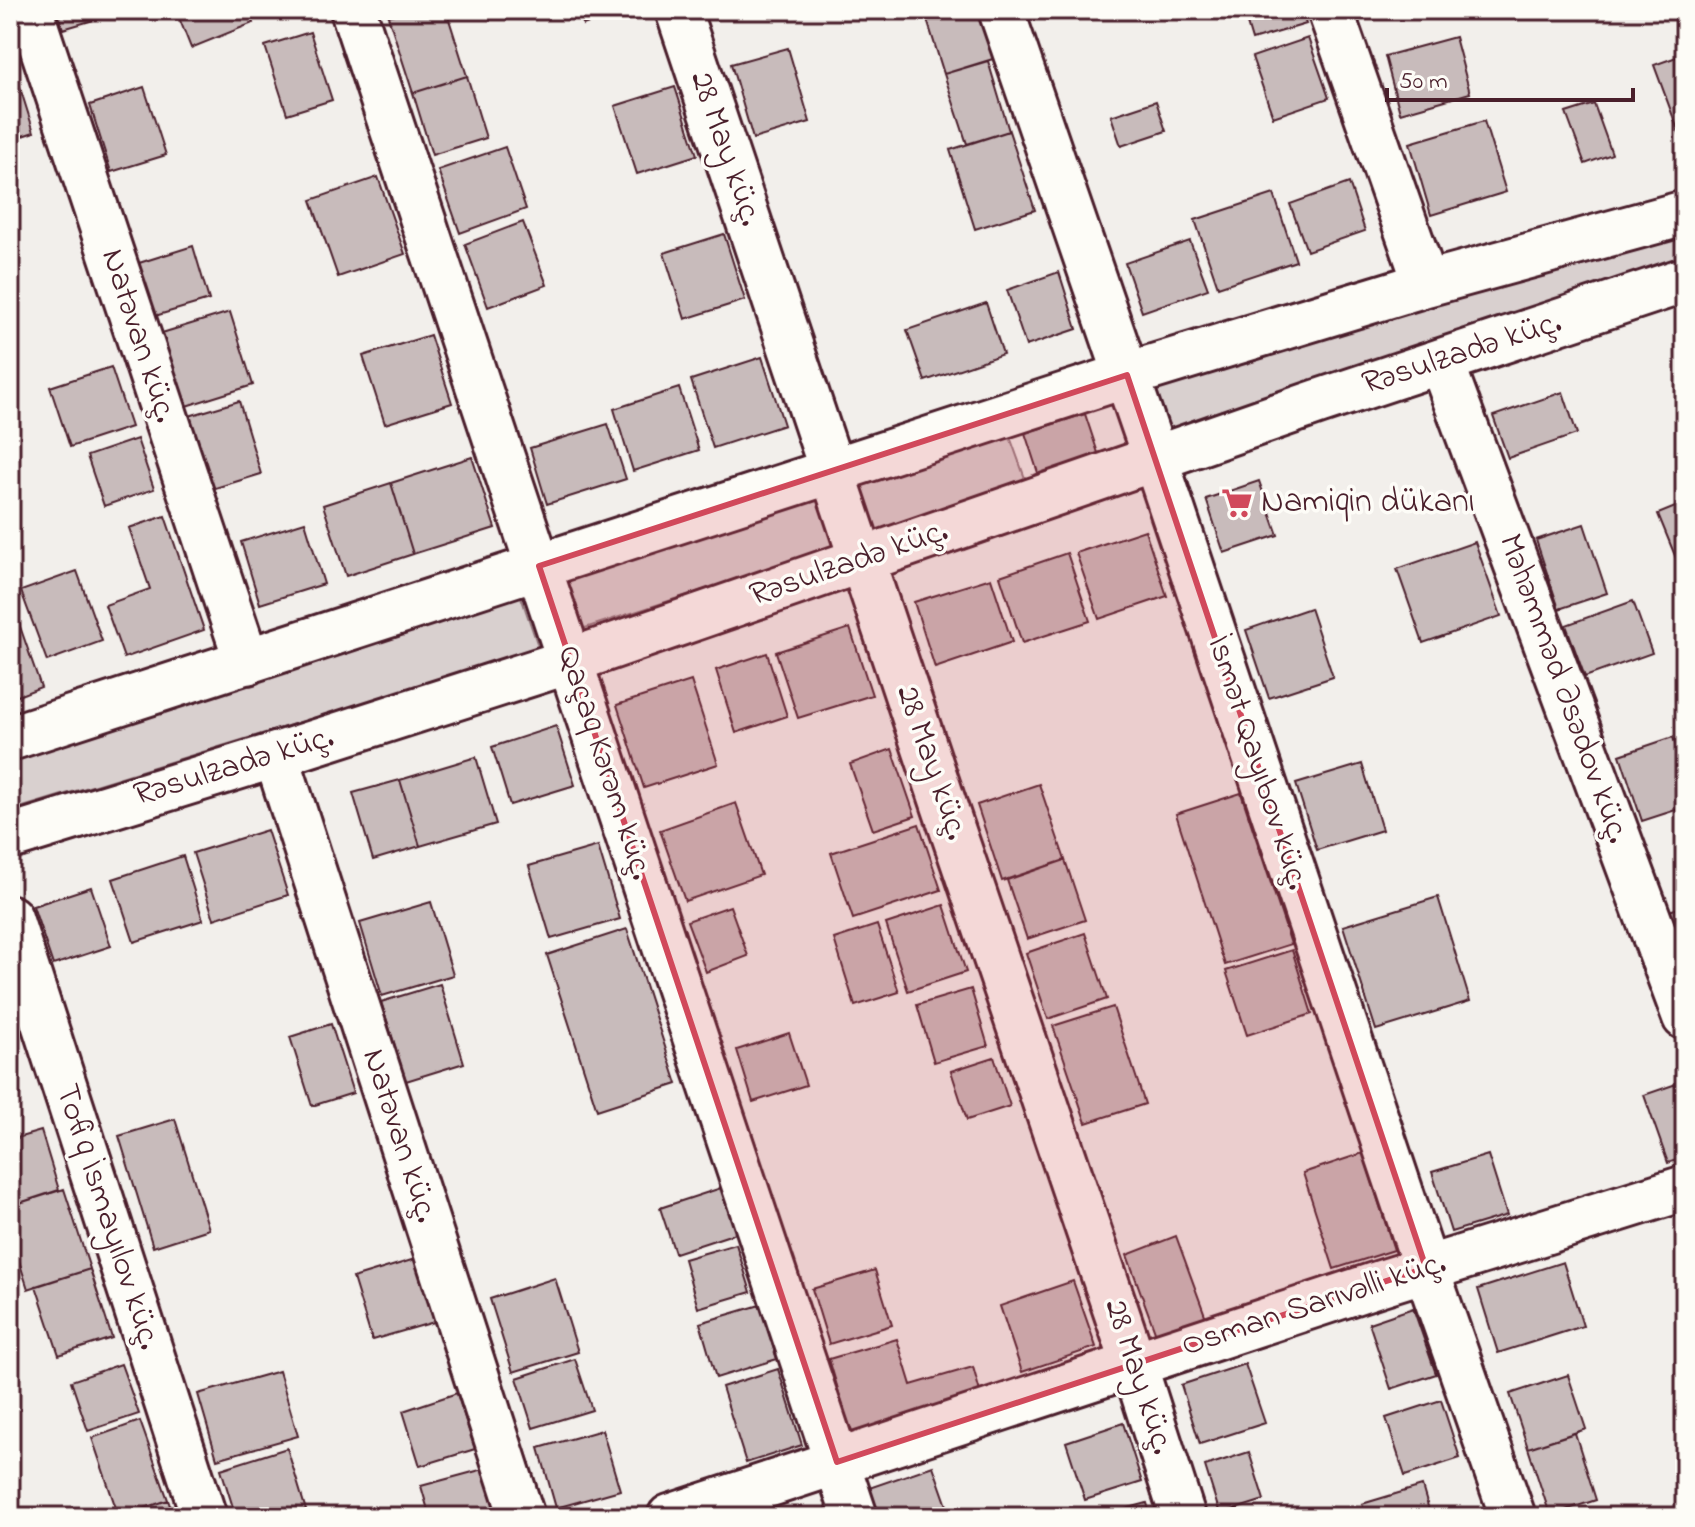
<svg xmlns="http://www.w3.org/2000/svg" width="1695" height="1527" font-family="'Indie Flower',sans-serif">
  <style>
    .green { fill: #d9d0cf; stroke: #92787d; stroke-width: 2 }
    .building { fill: #c8bbbb; stroke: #4a1f2b; stroke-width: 2 }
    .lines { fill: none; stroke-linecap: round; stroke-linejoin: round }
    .minor-casing { stroke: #4a1f2b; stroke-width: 50 }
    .minor { stroke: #fdfcf7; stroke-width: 44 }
    .marked { fill: #d1495b; fill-opacity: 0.2; stroke: #d1495b; stroke-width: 6; stroke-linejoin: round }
    .labels { text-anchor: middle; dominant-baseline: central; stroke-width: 7; stroke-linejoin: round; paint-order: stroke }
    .street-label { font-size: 34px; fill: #4a1f2b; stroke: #fdfcf7 }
    .poi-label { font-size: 34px; fill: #4a1f2b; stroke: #fdfcf7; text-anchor: start }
  </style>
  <rect width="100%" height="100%" fill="#f2efeb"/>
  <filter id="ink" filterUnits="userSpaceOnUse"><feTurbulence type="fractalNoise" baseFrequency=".0125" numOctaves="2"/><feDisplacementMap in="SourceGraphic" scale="16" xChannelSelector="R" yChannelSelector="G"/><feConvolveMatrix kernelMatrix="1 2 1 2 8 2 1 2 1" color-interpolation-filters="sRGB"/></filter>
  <g filter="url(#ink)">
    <path class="green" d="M1685,233v30l-518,173 -15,-48 132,-46z
      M1009,434l18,50 -151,51 -18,-53z
      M824,488l18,57 -263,85 -19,-55z
      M519,591l20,58 -529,162v-52z"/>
    <path class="building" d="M57,10h56l1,4 -51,15z
      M176,10h72l5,13 -62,25z
      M408,10h38l21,66 -54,17 -25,-77z
      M578,10h49l-44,15z
      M924,10h57l15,48 -52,16z
      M1243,10h58l5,14 -54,16z
      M310,32l22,68 -45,14 -22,-68z
      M1455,37l15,56 -70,20 -15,-57z
      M1308,38l21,60 -56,19 -21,-60z
      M788,48l22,74 -57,17 -22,-75z
      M1685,54v82l-4,2 -27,-73z
      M10,56l24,76 -24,8z
      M988,61l21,70 -42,13 -23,-70z
      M467,76l19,62 -54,17 -19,-62z
      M144,87l22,68 -55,17 -21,-67z
      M675,87l22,68 -60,19 -22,-68z
      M1156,101l10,30 -45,15 -10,-30z
      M1594,104l18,50 -27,10 -19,-51z
      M1484,121l22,71 -75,23 -21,-72z
      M1009,131l26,79 -60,19 -25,-79z
      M505,147l21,62 -66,24 -22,-63z
      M378,177l27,77 -67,23 -27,-77z
      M1349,183l16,48 -58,20 -17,-47z
      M1274,194l22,67 -78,26 -23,-67z
      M523,222l24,63 -59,22 -23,-63z
      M724,234l21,66 -60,19 -21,-66z
      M1190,241l18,48 -66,23 -17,-49z
      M193,246l16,54 -54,16 -16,-53z
      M1059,272l18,57 -51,17 -19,-56z
      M986,303l17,51 -78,27 -18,-51z
      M230,312l23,73 -67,21 -24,-73z
      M430,335l22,68 -67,21 -22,-68z
      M762,357l22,68 -71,23 -22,-68z
      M111,367l20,60 -61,20 -20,-60z
      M679,388l20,62 -66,21 -19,-62z
      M1563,392l14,42 -69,24 -15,-42z
      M239,401l22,73 -49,15 -23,-73z
      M1085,414l15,45 -60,20 -15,-46z
      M608,424l18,55 -79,25 -17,-56z
      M137,439l17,50 -50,17 -17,-50z
      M472,457l23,71 -82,26 -22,-71z
      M1259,481l19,54 -54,18 -18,-54z
      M391,483l22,71 -67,22 -23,-71z
      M1685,503v77l-27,-66z
      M165,516l39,114 -80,28 -19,-53 45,-16 -21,-61z
      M305,522l19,62 -64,20 -19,-62z
      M1584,524l23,69 -48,16 -23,-69z
      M1145,530l22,66 -68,23 -23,-66z
      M1475,542l26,74 -78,27 -26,-74z
      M1067,553l23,68 -68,22 -22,-67z
      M77,571l25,70 -55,20 -26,-70z
      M991,578l21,64 -77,26 -21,-66z
      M1633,601l19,52 -67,24 -19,-52z
      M1310,608l23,69 -64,21 -23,-68z
      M17,618l24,69 -31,12v-79z
      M850,628l22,67 -74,23 -22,-66z
      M767,653l20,63 -51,17 -20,-63z
      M691,681l27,83 -74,24 -27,-83z
      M556,726l19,59 -65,20 -18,-58z
      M1673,737l12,35v35l-43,14 -22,-66z
      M892,749l23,67 -42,14 -23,-66z
      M476,757l20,67 -76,22 -20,-66z
      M1362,764l20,66 -65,20 -21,-66z
      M400,780l20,66 -47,14 -20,-67z
      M1039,784l26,76 -63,21 -25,-76z
      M1241,793l50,151 -66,21 -49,-151z
      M736,803l25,72 -76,26 -25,-71z
      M919,824l22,66 -88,29 -22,-66z
      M267,830l21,65 -74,24 -21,-66z
      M598,846l22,73 -69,20 -22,-73z
      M183,856l20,64 -69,22 -21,-63z
      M1065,860l20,60 -58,19 -20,-59z
      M91,887l20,59 -58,19 -20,-59z
      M1438,897l32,104 -94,29 -33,-104z
      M431,902l22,73 -71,21 -22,-73z
      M944,905l22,67 -58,19 -22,-67z
      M730,906l18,50 -42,16 -19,-51z
      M1685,906v50l-16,-45z
      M877,925l22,67 -44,14 -21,-67z
      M627,929l50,155 -80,26 -50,-155z
      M1085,933l22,66 -59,20 -22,-66z
      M1292,950l20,64 -65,21 -21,-64z
      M440,984l24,79 -58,18 -25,-79z
      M971,989l17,57 -54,16 -17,-57z
      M1113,1007l32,97 -59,19 -33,-97z
      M331,1024l22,69 -41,13 -22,-69z
      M789,1033l17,52 -53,17 -16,-52z
      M994,1057l16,49 -43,14 -16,-49z
      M1685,1081v76l-17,6 -24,-68z
      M175,1119l34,110 -56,18 -34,-111z
      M41,1131l18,59 -49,16v-66z
      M1363,1153l31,97 -60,19 -31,-96z
      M1488,1155l19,60 -56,17 -19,-60z
      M724,1187l15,45 -64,21 -15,-45z
      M64,1189l26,80 -62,20 -18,-56v-27z
      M1176,1236l30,82 -49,19 -30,-82z
      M736,1244l15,48 -53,16 -14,-49z
      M415,1259l19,63 -62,18 -19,-62z
      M1563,1262l20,64 -85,27 -20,-64z
      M90,1269l22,69 -53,17 -23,-69z
      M875,1270l17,55 -63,19 -17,-55z
      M555,1278l23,74 -65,20 -23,-73z
      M1073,1281l23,66 -74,25 -22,-66z
      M760,1305l17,54 -61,19 -16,-55z
      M1413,1308l23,66 -45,15 -22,-66z
      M897,1339l14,46 62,-18 9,32 -130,38 -23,-78z
      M575,1359l17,51 -59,18 -16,-50z
      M121,1364l18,50 -51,17 -17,-50z
      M1245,1364l20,59 -65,21 -19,-59z
      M778,1369l24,76 -56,18 -24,-76z
      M279,1371l19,65 -81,23 -19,-65z
      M1568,1375l18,54 -58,19 -18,-54z
      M457,1393l18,56 -55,17 -17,-55z
      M1441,1400l19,58 -55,18 -19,-58z
      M140,1421l28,79 -49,17 -27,-79z
      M1123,1423l19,59 -57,18 -19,-58z
      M602,1430l18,60 -64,18 -17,-60z
      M1575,1433l21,67 -46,15 -22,-67z
      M287,1448l21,69h-72l-15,-48z
      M1249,1452l15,48 -44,14 -15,-48z
      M933,1466l18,51h-71l-11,-29z
      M484,1469l13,48h-67l-9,-31z
      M1422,1486l9,31h-65l-4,-13z
      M168,1500l6,17h-55z
      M1147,1503l4,14h-43l-1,-3z"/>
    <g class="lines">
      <defs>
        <path id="minor" d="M30,10l217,652
          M353,10l502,1507
          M678,10l266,795 190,559 49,153
          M1001,10l154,448 271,810 87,249
          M1330,10l96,274
          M1441,361l244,656
          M10,738l1117,-363 299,-91 259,-71
          M276,755l246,762
          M10,837l266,-82 294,-94 748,-259 367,-122
          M10,918l194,599
          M670,1517l711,-234 304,-95"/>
      </defs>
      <use href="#minor" class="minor-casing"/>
      <use href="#minor" class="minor"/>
    </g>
  </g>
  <path class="marked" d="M1127,375l299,893 -589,194 -298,-896z"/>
  <defs>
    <symbol id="supermarket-bare" viewBox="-9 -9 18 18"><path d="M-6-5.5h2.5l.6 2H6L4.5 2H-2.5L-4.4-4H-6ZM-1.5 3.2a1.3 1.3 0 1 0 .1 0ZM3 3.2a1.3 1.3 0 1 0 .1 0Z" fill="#d1495b" stroke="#fdfcf7" stroke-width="2.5" paint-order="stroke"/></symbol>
  </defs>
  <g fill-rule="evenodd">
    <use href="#supermarket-bare" x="1215" y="481" width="44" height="44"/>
  </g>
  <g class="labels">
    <g class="street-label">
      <text transform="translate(725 149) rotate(71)">28 May küç.</text>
      <text transform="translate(138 336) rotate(72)">Natəvan küç.</text>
      <text transform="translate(1462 354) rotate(-18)">Rəsulzadə küç.</text>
      <text transform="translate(849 564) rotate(-19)">Rəsulzadə küç.</text>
      <text transform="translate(1563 689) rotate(70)">Məhəmməd Əsədov küç.</text>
      <text transform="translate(604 763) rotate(72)">Qaçaq Kərəm küç.</text>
      <text transform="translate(931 763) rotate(71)">28 May küç.</text>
      <text transform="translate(1257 763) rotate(72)">İsmət Qayıbov küç.</text>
      <text transform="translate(234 767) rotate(-17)">Rəsulzadə küç.</text>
      <text transform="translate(399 1136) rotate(72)">Natəvan küç.</text>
      <text transform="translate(107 1217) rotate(72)">Tofiq İsmayılov küç.</text>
      <text transform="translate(1314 1305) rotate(-18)">Osman Sarıvəlli küç.</text>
      <text transform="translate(1138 1377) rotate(72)">28 May küç.</text>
    </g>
    <g class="poi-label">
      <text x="1261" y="503">Namiqin dükanı</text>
    </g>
  </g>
  <rect width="1695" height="1527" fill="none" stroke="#fdfcf7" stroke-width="40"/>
  <rect x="20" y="20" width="1655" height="1487" fill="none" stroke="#4a1f2b" stroke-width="3" filter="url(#ink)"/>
  <path d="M1387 88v12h246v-12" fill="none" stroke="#4a1f2b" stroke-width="4"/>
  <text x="1399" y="88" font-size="24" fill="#4a1f2b" stroke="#fdfcf7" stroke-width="6" paint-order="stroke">50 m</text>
</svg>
